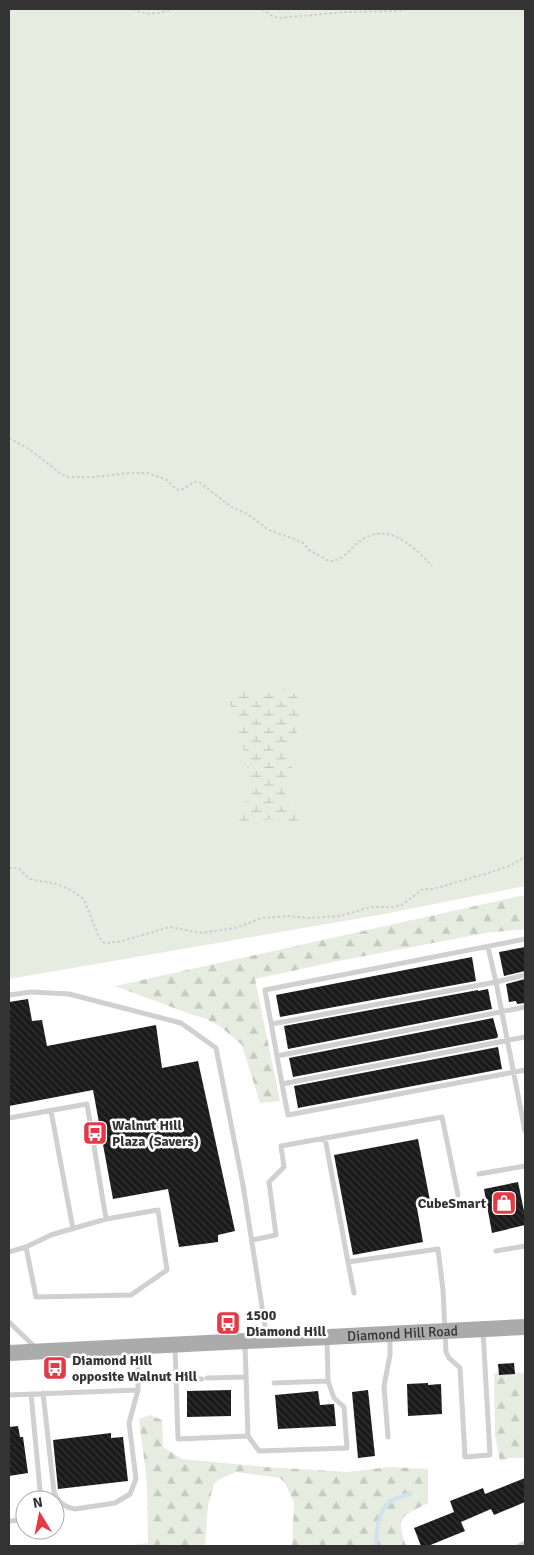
<svg xmlns="http://www.w3.org/2000/svg" width="534" height="1555" font-family="Signika,sans-serif">
  <style>
    .grass { fill: #e6ecdf }
    .forest { fill: url(#forest-firs) }
    .wetland { fill: url(#wetland-marsh) }
    .lines { fill: none; stroke-linecap: round; stroke-linejoin: round }
    .stream { stroke: #cfe2ee; stroke-width: 4 }
    .building { fill: url(#building-back-hatch) }
    .path { stroke: #cdcdcd; stroke-width: 2; stroke-dasharray: 2.5 2.5; stroke-linecap: butt }
    .lane { stroke: #d0d0d0; stroke-width: 5 }
    .primary { stroke: #ababab; stroke-width: 16 }
    .labels { text-anchor: middle; dominant-baseline: central; stroke-width: 5; stroke-linejoin: round; paint-order: stroke }
    .poi-label { font-size: 14px; font-weight: bold; fill: #333; stroke: #fff; text-anchor: start }
    .street-label { font-size: 14px; fill: #333; stroke: #fff }
  </style>
  <defs>
    <pattern id="forest-firs" width="22" height="20" patternUnits="userSpaceOnUse" patternTransform="scale(1.25)"><rect width="22" height="20" fill="#e6ecdf"/><path d="M5 1l3.5 6h-7zM16 11l3.5 6h-7z" fill="#c6cbc0"/></pattern>
    <pattern id="wetland-marsh" width="20" height="14" patternUnits="userSpaceOnUse" patternTransform="scale(1.25)"><rect width="20" height="14" fill="#e6ecdf"/><path d="M1 5h8M5 5V1M11 12h8M15 12V8" fill="none" stroke="#c6cbc0"/></pattern>
    <pattern id="building-back-hatch" width="6" height="6" patternUnits="userSpaceOnUse" patternTransform="scale(1.25)"><rect width="6" height="6" fill="#1a1a1a"/><path d="M-1 5l2 2M0 0l6 6M5-1l2 2" fill="none" stroke="#333"/></pattern>
  </defs>
  <rect width="100%" height="100%" fill="#fff"/>
  <path class="grass" d="M9,9h516v877l-146,29 -370,64z"/>
  <path class="forest" d="M525,895v34l-39,4 -153,29 -78,17 25,122 -20,2 -18,-58 -21,-18 -17,-9 -14,-4 -75,-28z
    M498,1372l27,1v85h-16l-9,3 -5,-26 -1,-61z
    M150,1415l12,5 1,27 19,12 84,8 82,5 41,-5 39,2v34c-26,14 -33,12 -22,43h-114l2,-43 -9,-20 -5,-5 -44,-6 -18,8 -4,4 -6,21 -3,41h-80l23,-3 -1,-61 -8,-63z"/>
  <path class="wetland" d="M243,688l15,8 27,-7 12,6 5,26 -16,33 7,15c-14,27 -8,29 10,50l-14,3 -21,-3 -21,9 -8,-6 3,-14 9,-10 -1,-16 -7,-37 -5,-8v-16l-11,-23 9,-9z"/>
  <g class="lines">
    <path class="stream" d="M376,1546c1,-15 1,-36 15,-45 6,-3 13,-5 19,-8"/>
  </g>
  <path class="building" d="M525,947v24l-21,5 -5,-24z
    M472,957l4,24 -196,36 -4,-22z
    M525,979v24l-8,1 -1,-3 -7,1 -3,-18z
    M488,989l4,20 -204,40 -4,-23 194,-36v1z
    M28,999l4,22 10,-1 5,26 109,-21 6,43 36,-7 37,170 -17,4v7l-39,5 -11,-58 -55,10 -20,-109 -84,16v-104z
    M493,1018l5,18 -1,2 -204,39 -4,-19z
    M498,1047l4,22 -204,39 -4,-22z
    M418,1139l13,67 -14,2 6,34 -70,13 -19,-100z
    M518,1182l7,34v9l-33,8 -8,-44z
    M514,1363l1,11 -16,1 -1,-11z
    M428,1383v2l13,-1 1,30 -34,2 -1,-32z
    M231,1390v26l-44,1v-26z
    M368,1390l7,66 -17,2 -6,-66z
    M318,1391l2,14 14,-1 2,22 -58,3 -3,-34z
    M18,1426l2,11h3l5,36 -19,3v-49z
    M111,1433v5l12,-1 5,44 -70,8 -5,-49z
    M525,1478v24l-31,13 -3,-6 -30,13 4,9 -37,15h-7l-7,-18 40,-16 -4,-11 33,-13 2,6z"/>
  <g class="lines">
    <path class="path" d="M133,9c12,7 26,5 39,0
      M262,9l8,6 9,3 66,-6 54,-1 10,-2
      M9,438l20,11 31,24 7,4h28l34,-4h19l19,7 9,9 3,1 4,-1 11,-7h5l34,26 13,5 23,17 33,12 7,8 20,11c12,0 18,-8 26,-16 30,-27 56,-1 77,21
      M9,868c16,-1 10,4 20,10 8,4 18,3 27,6 10,3 21,9 28,16l15,37 4,5 5,1 14,-2 48,-14 31,6 34,-5 27,-10 27,-2 19,2 32,-2 31,-9h22l9,-2 21,-16h10l52,-15 24,-8 16,-9"/>
    <path class="lane" d="M525,939l-260,51 17,94 243,-47
      M488,947l8,35 29,-7
      M9,995l22,-3 38,2 112,29 35,25 27,137 24,154
      M272,1024l224,-42 29,149
      M277,1056l248,-49
      M282,1084l6,31 237,-45
      M51,1111l22,118
      M9,1118l78,-14 19,115
      M325,1138l23,124 90,-13 5,41 3,62 3,6 11,10 5,89 25,-2 -7,-124
      M479,1174l46,-8
      M252,1240l24,-5 -7,-53 15,-15 -3,-21 161,-29 16,78
      M496,1251l29,-5
      M9,1252l17,-5 25,-12 10,-3 45,-13 52,-9 9,60 -36,25 -95,2 -10,-50
      M348,1262l6,31
      M9,1322l27,26
      M175,1347l3,92 70,-3 -3,-92
      M207,1378l39,-1
      M176,1380l26,-1
      M274,1383l54,-2 -1,-42
      M43,1393l11,99c4,10 10,15 21,17l40,-6 15,-9 6,-15 -7,-56 9,-33
      M31,1394l10,106
      M9,1395l129,-5v-40
      M248,1436l11,15 88,-3 -3,-41 -10,-9 -6,-17
      M388,1437l-4,-51 6,-31v-20
      M9,1521l16,-1
      M519,1546l6,-3"/>
    <path class="primary" id="s1" d="M9,1353l516,-26"/>
  </g>
  <defs>
    <symbol id="bus-square" viewBox="-11 -11 22 22"><rect x="-9" y="-9" width="18" height="18" rx="4" fill="#e63946" stroke="#fff"/><path d="M-5-6H5V4H4V6H2V4H-2V6H-4V4H-5ZM-3.5-4V0h7V-4ZM-3.5 1.2v1.5H-2V1.2ZM2 1.2v1.5H3.5V1.2Z" fill="#fff"/></symbol>
    <symbol id="shop-square" viewBox="-11 -11 22 22"><rect x="-9" y="-9" width="18" height="18" rx="4" fill="#e63946" stroke="#fff"/><path d="M-5-2.5h2.3a2.7 3.5 0 0 1 5.4 0H5L5.5 6h-11ZM-1.5-2.5h3a1.5 2.3 0 0 0-3 0Z" fill="#fff"/></symbol>
  </defs>
  <g fill-rule="evenodd">
    <use href="#bus-square" x="81" y="1119" width="28" height="28"/>
    <use href="#shop-square" x="490" y="1189" width="28" height="28"/>
    <use href="#bus-square" x="214" y="1309" width="28" height="28"/>
    <use href="#bus-square" x="41" y="1354" width="28" height="28"/>
  </g>
  <g class="labels">
    <g class="poi-label">
      <text x="112" y="1125">Walnut Hill<tspan x="112" dy="16">Plaza (Savers)</tspan></text>
      <text x="486" y="1203" text-anchor="end">CubeSmart</text>
      <text x="246" y="1315">1500<tspan x="246" dy="16">Diamond Hill</tspan></text>
      <text x="72" y="1360">Diamond Hill<tspan x="72" dy="16">opposite Walnut Hill</tspan></text>
    </g>
    <g class="street-label">
      <text stroke="none"><textPath href="#s1" startOffset="394">Diamond Hill Road</textPath></text>
    </g>
  </g>
  <rect width="534" height="1555" fill="none" stroke="#333333" stroke-width="20"/>
  <g transform="translate(40 1515) rotate(350)"><circle r="24" fill="#ffffff" stroke="#adadad"/>
  <path d="M0-4L9 19L0 12L-9 19Z" fill="#e63946"/>
  <text y="-8" font-size="14" font-weight="bold" text-anchor="middle" fill="#333333">N</text>
  </g>
</svg>
